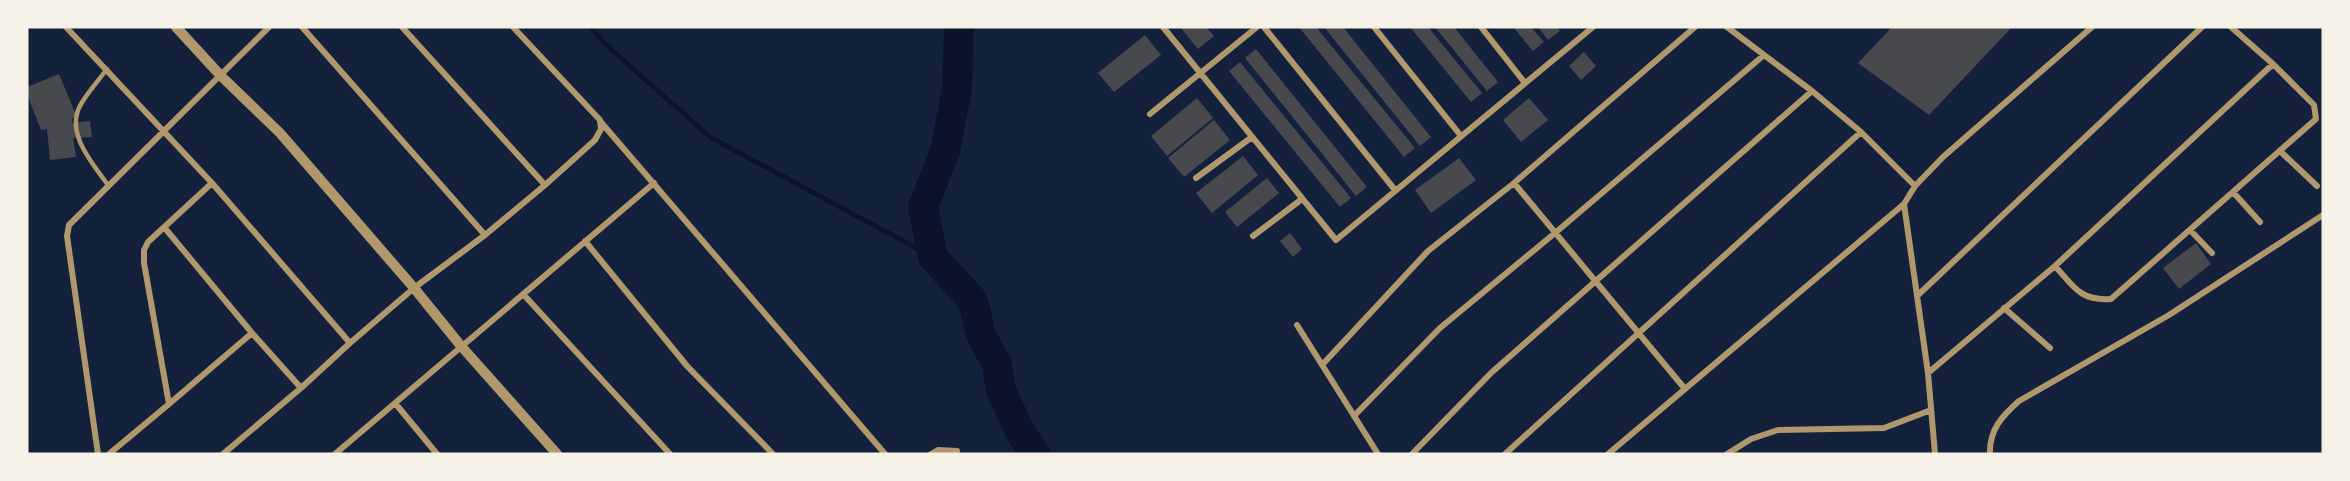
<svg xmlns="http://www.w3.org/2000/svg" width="2350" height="481" font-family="'Public Sans',sans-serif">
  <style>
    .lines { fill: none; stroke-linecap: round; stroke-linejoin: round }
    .stream { stroke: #0b132b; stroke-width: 5 }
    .river { stroke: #0b132b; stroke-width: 30 }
    .building { fill: #48494c }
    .service { stroke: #b1986c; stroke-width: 4.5 }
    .minor { stroke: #b1986c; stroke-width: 6 }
    .tertiary { stroke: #b1986c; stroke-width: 10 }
  </style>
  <rect width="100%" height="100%" fill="#14213d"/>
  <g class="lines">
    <path class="stream" d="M591,27l13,16 106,94 223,120"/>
    <path class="river" d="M959,27l-2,62 -12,62 -22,56 10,50 40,44 8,34 16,29 4,26 18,40 16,24"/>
  </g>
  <path class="building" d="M1180,27h26l8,9 -16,13z
    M1299,27h17l99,121 -11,9z
    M1324,27h19l88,110 -11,9z
    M1410,27h18l54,66 -11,9z
    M1435,27h19l44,55 -11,9z
    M1513,27h18l13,15 -11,9z
    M1538,27h19l3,4 -12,9z
    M1892,27h120l-83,88 -71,-52z
    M1145,35l16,20 -47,37 -16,-19z
    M1256,49l111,138 -11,9 -111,-138z
    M1584,52l12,14 -15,14 -12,-14z
    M1240,62l111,136 -11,9 -111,-136z
    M59,74l17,41 -4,4v4l18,-2 2,16 -19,1 3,19 -26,3 -3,-31 -6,1 -14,-36v-7z
    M1197,98l16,20 -46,38 -16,-20z
    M1529,98l19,22 -27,22 -18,-22z
    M1214,120l16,20 -46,37 -16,-19z
    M1243,156l15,19 -46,38 -16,-20z
    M1459,158l17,22 -45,33 -16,-23z
    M1267,178l12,15 -42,34 -12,-15z
    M1290,233l12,16 -9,8 -13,-16z
    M2196,243l15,21 -32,25 -16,-21z"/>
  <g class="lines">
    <path class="service" d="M107,69c-9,12 -19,23 -26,35 -17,28 12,60 27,81"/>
    <path class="minor" d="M66,27l146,156 138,160 64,-55 71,-53 60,-50 50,-45 6,-11 -1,-9 -87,-93
      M302,27l183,208
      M402,27l143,158
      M1163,27l173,213 257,-213
      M1264,27l131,163
      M1374,27l87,109
      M1481,27l44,56
      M1727,27l85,64 49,41 54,54
      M1150,114l107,-87
      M600,121l285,333
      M2280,151l37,35
      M1196,178l56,-41
      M1514,183l171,206
      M2233,192l27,30
      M1904,204l24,169 7,81
      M164,227l88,106 49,55
      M2190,230l22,23
      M1253,236l49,-37
      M585,241l102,125 86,88
      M2055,266c19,21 25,35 56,33l205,-180 -2,-14 -41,-41 -42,-37
      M523,294l147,160
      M1917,296l285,-269
      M2004,308l46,40
      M1297,325l81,129
      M1322,365l106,-114 86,-68 181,-156
      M1928,373l127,-107 218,-202
      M395,403l42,51
      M169,404l83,-71
      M1354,416l86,-88 115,-95 209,-178
      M98,454l-31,-218 2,-11 200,-198
      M109,454l60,-50 -25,-141v-13l4,-8 64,-59
      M223,454l78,-66 49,-45
      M335,454l319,-271
      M931,454l7,-4 19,1
      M1412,454l79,-81 321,-282
      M1505,454l356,-322
      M1608,454l296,-250 11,-18 28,-29 149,-130
      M1727,454l24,-15 27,-9 106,-2 47,-18
      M1990,454c-1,-24 12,-38 29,-53l150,-86 154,-100"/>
    <path class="tertiary" d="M176,27l45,49 59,57 134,155 47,58 96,108"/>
  </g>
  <rect width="2350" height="481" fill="none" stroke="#f6f1e7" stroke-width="57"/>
</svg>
